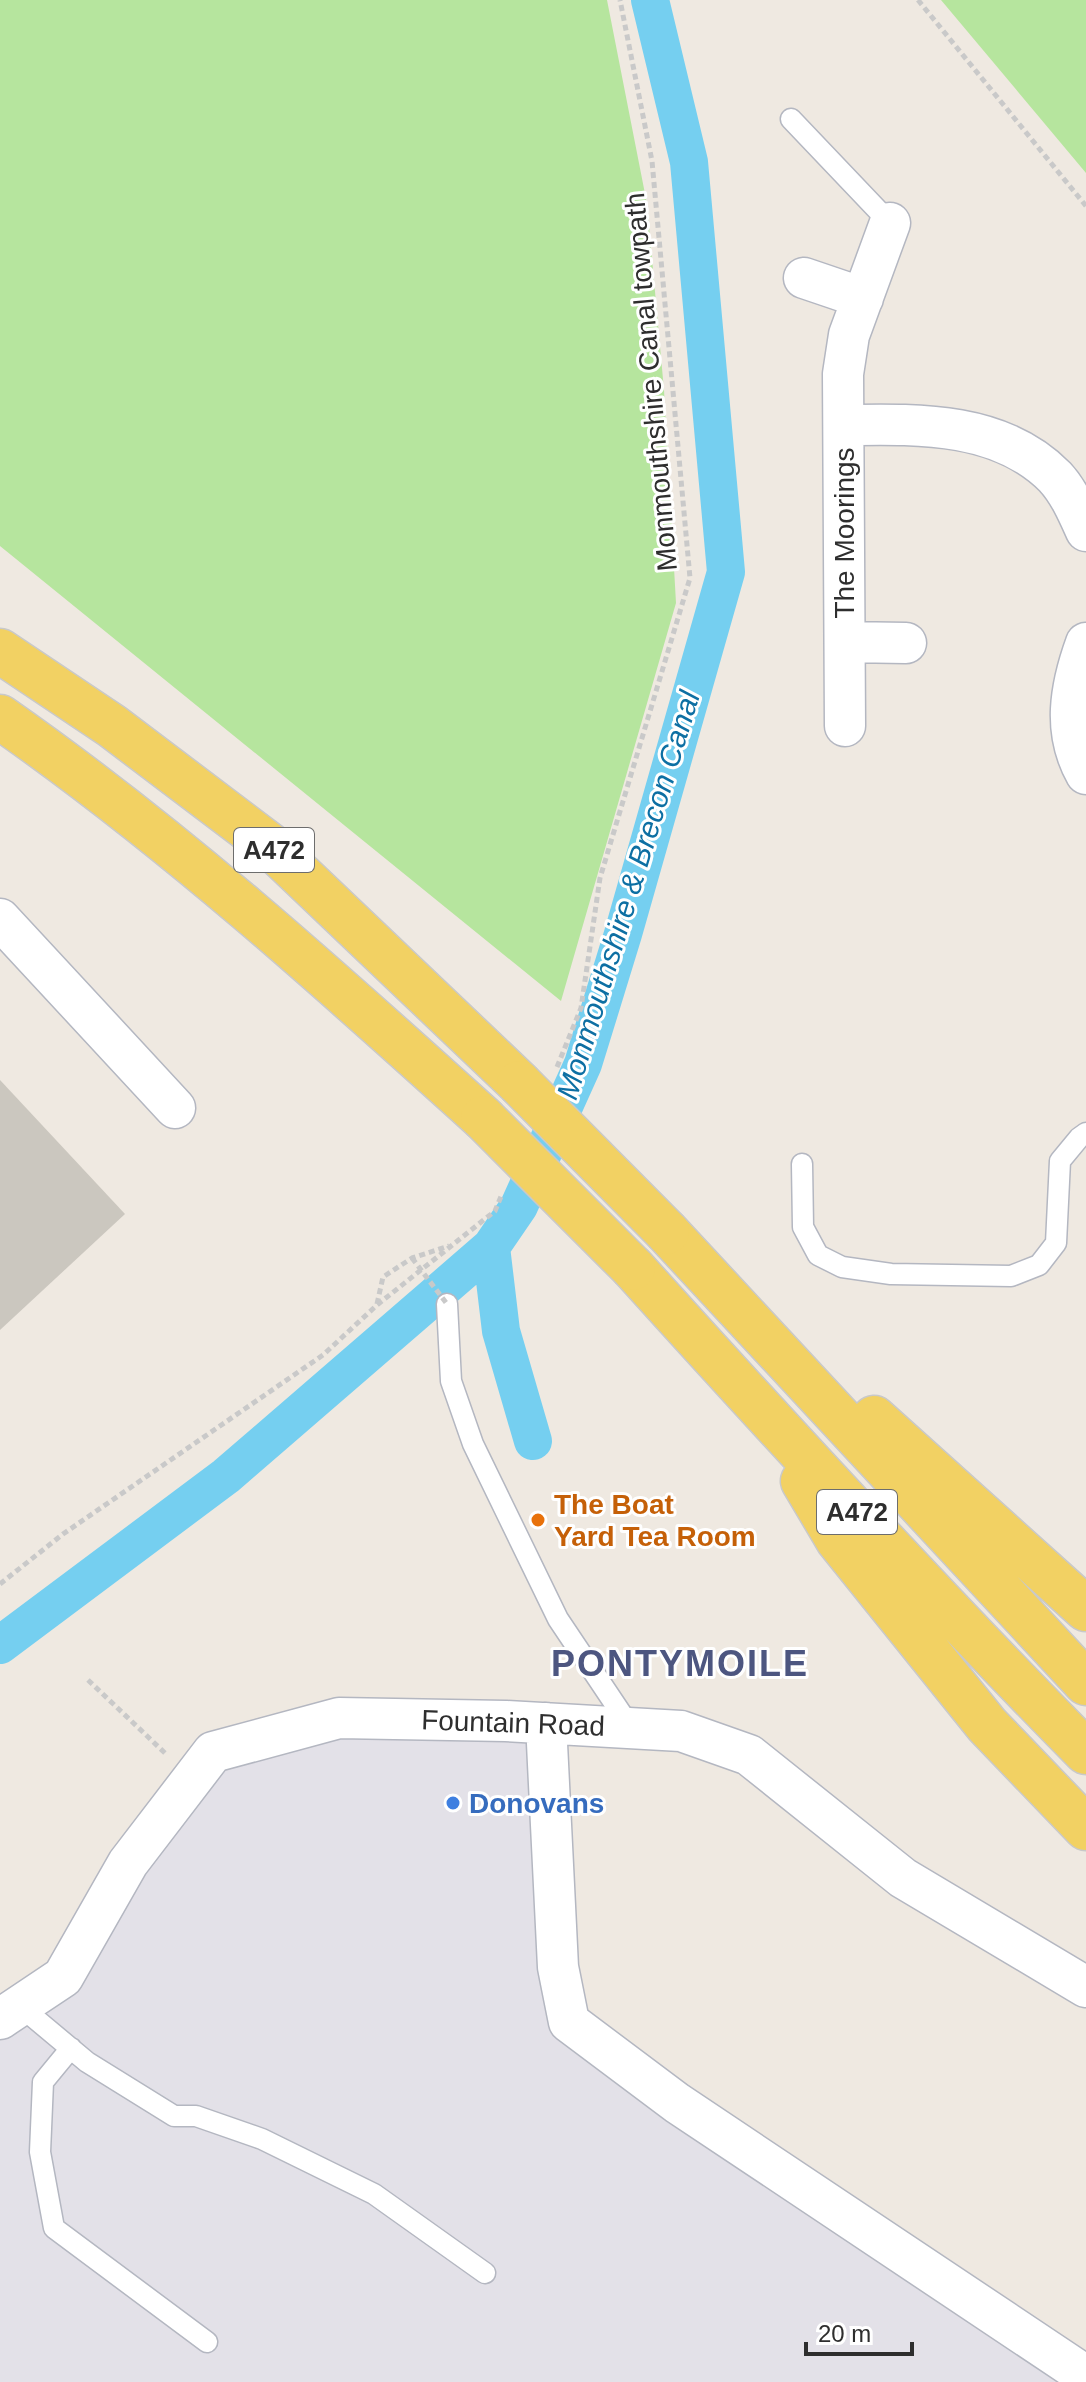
<svg xmlns="http://www.w3.org/2000/svg" width="1086" height="2382" font-family="Helvetica,sans-serif">
  <style>
    .industrial { fill: #e3e1e8 }
    .green { fill: #b6e59e }
    .lines { fill: none; stroke-linecap: round; stroke-linejoin: round }
    .canal { stroke: #75cff0; stroke-width: 38 }
    .building { fill: #cbc7bf }
    .lane-casing { stroke: #b4b7c1; stroke-width: 23 }
    .street-casing { stroke: #b4b7c1; stroke-width: 43 }
    .primary-casing { stroke: #c9c9c9; stroke-width: 47 }
    .path { stroke: #c9c9c9; stroke-width: 5; stroke-dasharray: 6 4; stroke-linecap: butt }
    .lane { stroke: #fff; stroke-width: 20 }
    .street { stroke: #fff; stroke-width: 40 }
    .primary { stroke: #f2d163; stroke-width: 44 }
    .primary-bridge-casing { stroke: #c9c9c9; stroke-width: 47; stroke-linecap: butt }
    .path-bridge { stroke: #c9c9c9; stroke-width: 5; stroke-dasharray: 6 4; stroke-linecap: butt }
    .primary-bridge { stroke: #f2d163; stroke-width: 44 }
    .food-dot { fill: #e8710a; stroke: #fff; stroke-width: 3 }
    .shop-dot { fill: #3f7fe0; stroke: #fff; stroke-width: 3 }
    .labels { text-anchor: middle; dominant-baseline: central; stroke-width: 6; stroke-linejoin: round; paint-order: stroke }
    .shield { fill: #fff; stroke: #6d6d6d; stroke-width: 2 }
    .shield-label { font-size: 26px; font-weight: bold; fill: #2e2e2e }
    .street-label { font-size: 28px; fill: #2e2e2e; stroke: #fff }
    .food-label { font-size: 28px; font-weight: bold; fill: #c56008; stroke: #fff; text-anchor: start }
    .shop-label { font-size: 28px; font-weight: bold; fill: #366cbe; stroke: #fff; text-anchor: start }
    .water-label { font-size: 30px; font-style: italic; fill: #0d6fa3; stroke: #fff }
    .district-label { font-size: 36px; font-weight: bold; letter-spacing: 2px; fill: #4d5680; stroke: #fff }
  </style>
  <rect width="100%" height="100%" fill="#efe9e1"/>
  <path class="industrial" d="M339,1718l207,5 23,299 517,360h-1086v-363l63,-42 150,-225z"/>
  <path class="green" d="M0,0h607l40,204 17,186 12,213 -115,398 -561,-455z
    M941,0h145v173z"/>
  <g class="lines">
    <path class="canal" d="M491,1247l10,84 32,110
      M0,1645l226,-169 265,-229 28,-41 64,-142 40,-130 103,-362 -37,-410 -39,-162"/>
  </g>
  <path class="building" d="M0,1080l125,134 -125,116z"/>
  <g class="lines">
    <defs>
      <path id="lane" d="M791,119l99,104
        M802,1164l1,63 15,28 24,12 49,7 120,2 28,-11 17,-22 4,-82 19,-23 7,-5
        M447,1304l4,77 22,63 85,175 73,109
        M20,2006l67,56 87,54h22l66,23 112,55 111,79
        M71,2048l-28,34 -3,70 14,76 153,114"/>
      <path id="street" d="M804,278l59,20
        M844,425c72,-1 156,-4 211,52 14,15 23,36 31,54
        M845,642l61,1
        M1086,643c-16,44 -24,89 0,131
        M845,726l-2,-352 6,-39 41,-112
        M0,919l175,189
        M546,1723l12,244 11,55 108,81 409,273
        M0,2019l63,-42 65,-114 85,-111 126,-34 167,3 175,10 68,24 154,123 183,109"/>
      <path id="primary" d="M0,651l112,75 156,118 251,239
        M0,717c172,120 327,260 483,401
        M667,1232l419,451
        M633,1268c148,164 298,327 453,484
        M874,1418l212,191
        M803,1481l35,59 149,185 99,103"/>
    </defs>
    <use href="#lane" class="lane-casing"/>
    <use href="#street" class="street-casing"/>
    <use href="#primary" class="primary-casing"/>
    <path class="path" d="M918,0l168,206
      M557,1067l24,-59 19,-130 90,-300 -38,-417 -32,-161
      M377,1304l6,-27 29,-19 37,-12
      M0,1584l63,-50 260,-179 54,-50 118,-94 7,-17
      M88,1680l78,74"/>
    <use href="#lane" class="lane"/>
    <use href="#street" class="street"/>
    <use href="#primary" class="primary"/>
    <defs>
      <path id="primary-bridge" d="M519,1083l148,149
        M483,1118l150,150"/>
    </defs>
    <use href="#primary-bridge" class="primary-bridge-casing"/>
    <path class="path-bridge" d="M412,1258l35,46"/>
    <use href="#primary-bridge" class="primary-bridge"/>
  </g>
  <circle class="food-dot" cx="538" cy="1520" r="8"/>
  <circle class="shop-dot" cx="453" cy="1803" r="8"/>
  <g class="labels">
    <g class="shield">
      <rect x="234" y="828" width="80" height="44" rx="6"/>
      <rect x="817" y="1490" width="80" height="44" rx="6"/>
    </g>
    <g class="shield-label">
      <text x="274" y="850">A472</text>
      <text x="857" y="1512">A472</text>
    </g>
    <g class="street-label">
      <text transform="translate(651 382) rotate(-95)">Monmouthshire Canal towpath</text>
      <text transform="translate(844 533) rotate(-90)">The Moorings</text>
      <text transform="translate(513 1723) rotate(2)">Fountain Road</text>
    </g>
    <g class="food-label">
      <text x="554" y="1504">The Boat<tspan x="554" dy="32">Yard Tea Room</tspan></text>
    </g>
    <g class="shop-label">
      <text x="469" y="1803">Donovans</text>
    </g>
    <g class="water-label">
      <text transform="translate(628 895) rotate(-73)">Monmouthshire &amp; Brecon Canal</text>
    </g>
    <g class="district-label">
      <text x="680" y="1663">PONTYMOILE</text>
    </g>
  </g>
  <path d="M806 2342v12h106v-12" fill="none" stroke="#2e2e2e" stroke-width="4"/>
  <text x="818" y="2342" font-size="24" fill="#2e2e2e" stroke="#ffffff" stroke-width="6" paint-order="stroke">20 m</text>
</svg>
